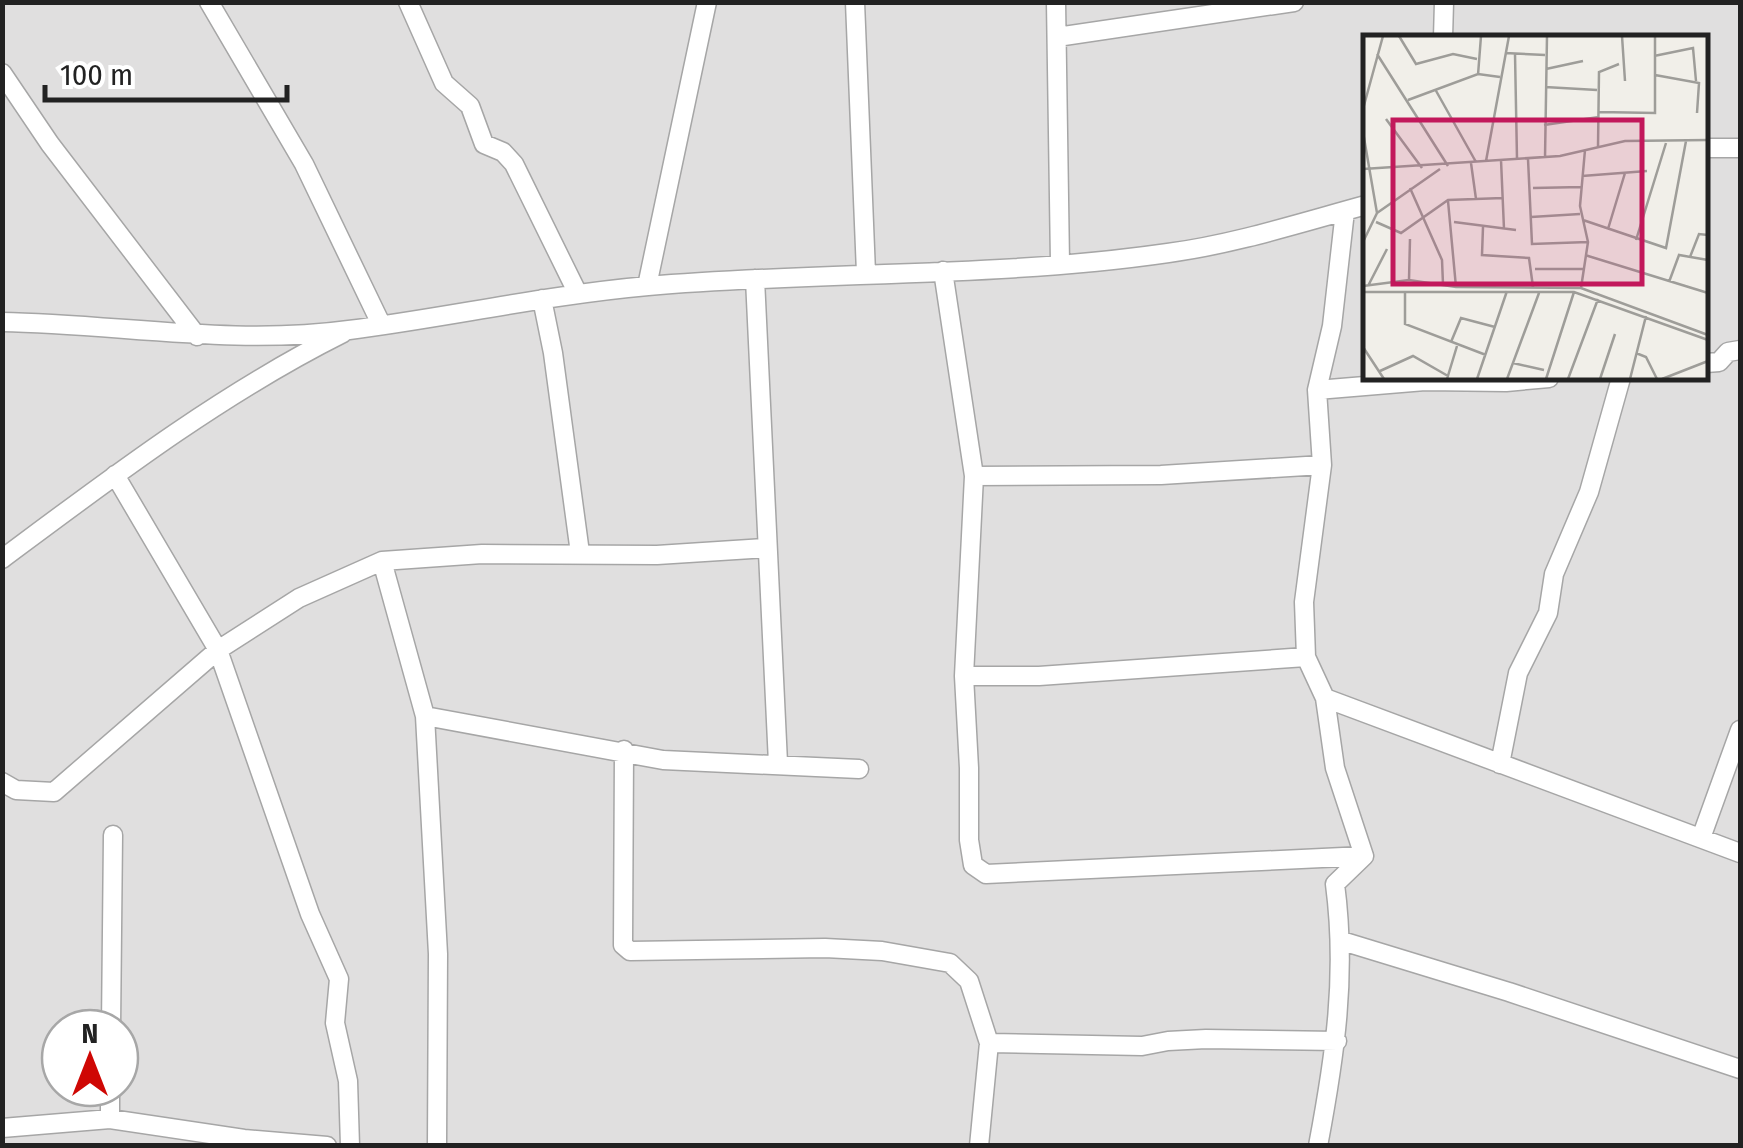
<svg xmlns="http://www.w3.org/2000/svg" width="1743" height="1148" font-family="'Fira Sans Condensed',sans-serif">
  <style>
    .residential { fill: #e0dfdf; fill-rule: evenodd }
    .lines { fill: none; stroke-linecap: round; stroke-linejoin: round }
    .minor-casing { stroke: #a6a6a6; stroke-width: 21 }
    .minor { stroke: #fff; stroke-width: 18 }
    .inset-road { fill: none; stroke: #9e9d99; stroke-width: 2.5 }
    .view { fill: #c2185b; fill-opacity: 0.15; stroke: #c2185b; stroke-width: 5 }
    .inset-edge { fill: none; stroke: #222; stroke-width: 5 }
  </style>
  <rect width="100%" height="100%" fill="#f1efe9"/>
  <path class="residential" d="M3,3h1737v1142h-1737zM1366,38h340v340h-340zM60,1028h60v60h-60z"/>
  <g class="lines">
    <defs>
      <path id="minor" d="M209,2l95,162 77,160
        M408,2l36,81 26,23 14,38 19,8 11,12 64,130
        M855,2l11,271
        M1056,2l4,261
        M1057,37l237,-35
        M1443,38l1,-36
        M2,73l48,71 147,192
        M1706,148h34
        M943,271l31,205 -10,200 5,92v72l4,25 13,9 378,-18
        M755,279l23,484
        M647,286l60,-284
        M542,299l11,54 27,200
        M2,322c116,2 231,24 347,8 100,-13 198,-35 299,-44 172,-15 348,-8 520,-33 67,-9 132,-30 198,-48
        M1706,363l13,-1 9,-10 12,-2
        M1317,390l108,-9 81,1 43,-4
        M115,475l103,175 92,264 29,65 -4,44 13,58 2,65
        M974,476l187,-1 161,-10
        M2,559c110,-82 219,-165 341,-226
        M382,561l43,155 13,238 -1,192
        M964,676h75l267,-19
        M1325,698l415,155
        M425,716l238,44 196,9
        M624,750l-1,195 7,6 195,-3 57,3 68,12 19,18 20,62 -10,103
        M1500,764l18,-91 30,-60 6,-39 35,-82 32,-114
        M2,782l14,8 38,2 164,-142 81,-52 83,-37 100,-7 175,1 109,-7
        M1701,838l39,-108
        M1342,941l167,51 231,77
        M111,1028l2,-193
        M989,1043l153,3 26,-5 38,-2 131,2
        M110,1119v-31
        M2,1128l108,-9 134,20 83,7
        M1318,1146c17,-90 29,-171 17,-262l29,-28 -29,-88 -10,-70 -19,-41 -2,-55 18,-137 -5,-75 15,-64 13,-115"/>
    </defs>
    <use href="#minor" class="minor-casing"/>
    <use href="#minor" class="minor"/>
  </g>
  <g transform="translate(1363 35)">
    <rect width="345" height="345" fill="#f1efe9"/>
    <path class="inset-road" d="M36,1l17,28 37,-10 24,5M259,1l3,45M142,18l40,2M14,19l71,112M152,19l2,105M291,21l39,-8 3,33M183,34l37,-8M115,40l3,-39M292,40l44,8 -2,30M182,52l52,3M72,54l41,73M45,65l70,-26 22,3M0,74l20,-73M236,77l56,1v-77M23,84l36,49M181,90l55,-8M0,97l14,81 -14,29M235,112l1,-75 20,-8M182,123l2,-122M165,124l4,85 56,-2M138,125l3,69M123,126l23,-125M108,128l5,36M0,134l197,-13 65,-15 83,-1M219,141l65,-5M47,153l32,72 1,24M170,153l49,-1M85,166l8,86M14,178l63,-44M168,182l49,-3M220,185l83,28 20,-107M13,187l25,11 47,-33 55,-2M91,187l62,8M120,192l-1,28 47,3 4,29M245,194l17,-56M273,205l30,-97M222,220l123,38M327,222l9,-23 9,1M172,234h49M46,245l1,-41M306,247l10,-27 29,5M0,251l46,-6 47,7 125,1 127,47M5,251l19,-37M218,253l7,-46 -8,-36 5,-56M0,257h211l134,48M42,257v32l81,31M88,307l10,-24 34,9M0,312l21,32M273,318l10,4 11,22M150,328l31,7M17,336l33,-15 35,20M84,344l10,-33M114,344l30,-88M144,344l32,-86M183,344l28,-87M205,344l30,-80M237,344l15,-45M267,344l16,-63M299,344l46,-18"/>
    <path class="view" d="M30,85h249v164h-249z"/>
    <rect width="345" height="345" class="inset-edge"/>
  </g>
  <rect width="1743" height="1148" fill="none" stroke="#222222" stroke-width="10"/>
  <g transform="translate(90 1058)"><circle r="48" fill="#ffffff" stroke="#a7a7a7" stroke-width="2.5"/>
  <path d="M0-8L18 38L0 25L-18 38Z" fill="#cf0704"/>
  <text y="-15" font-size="28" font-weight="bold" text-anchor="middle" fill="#222222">N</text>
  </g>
  <path d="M45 85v15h242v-15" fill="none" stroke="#222222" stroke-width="5"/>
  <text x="60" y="85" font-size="30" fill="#222222" stroke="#ffffff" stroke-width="8" paint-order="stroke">100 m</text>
</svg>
